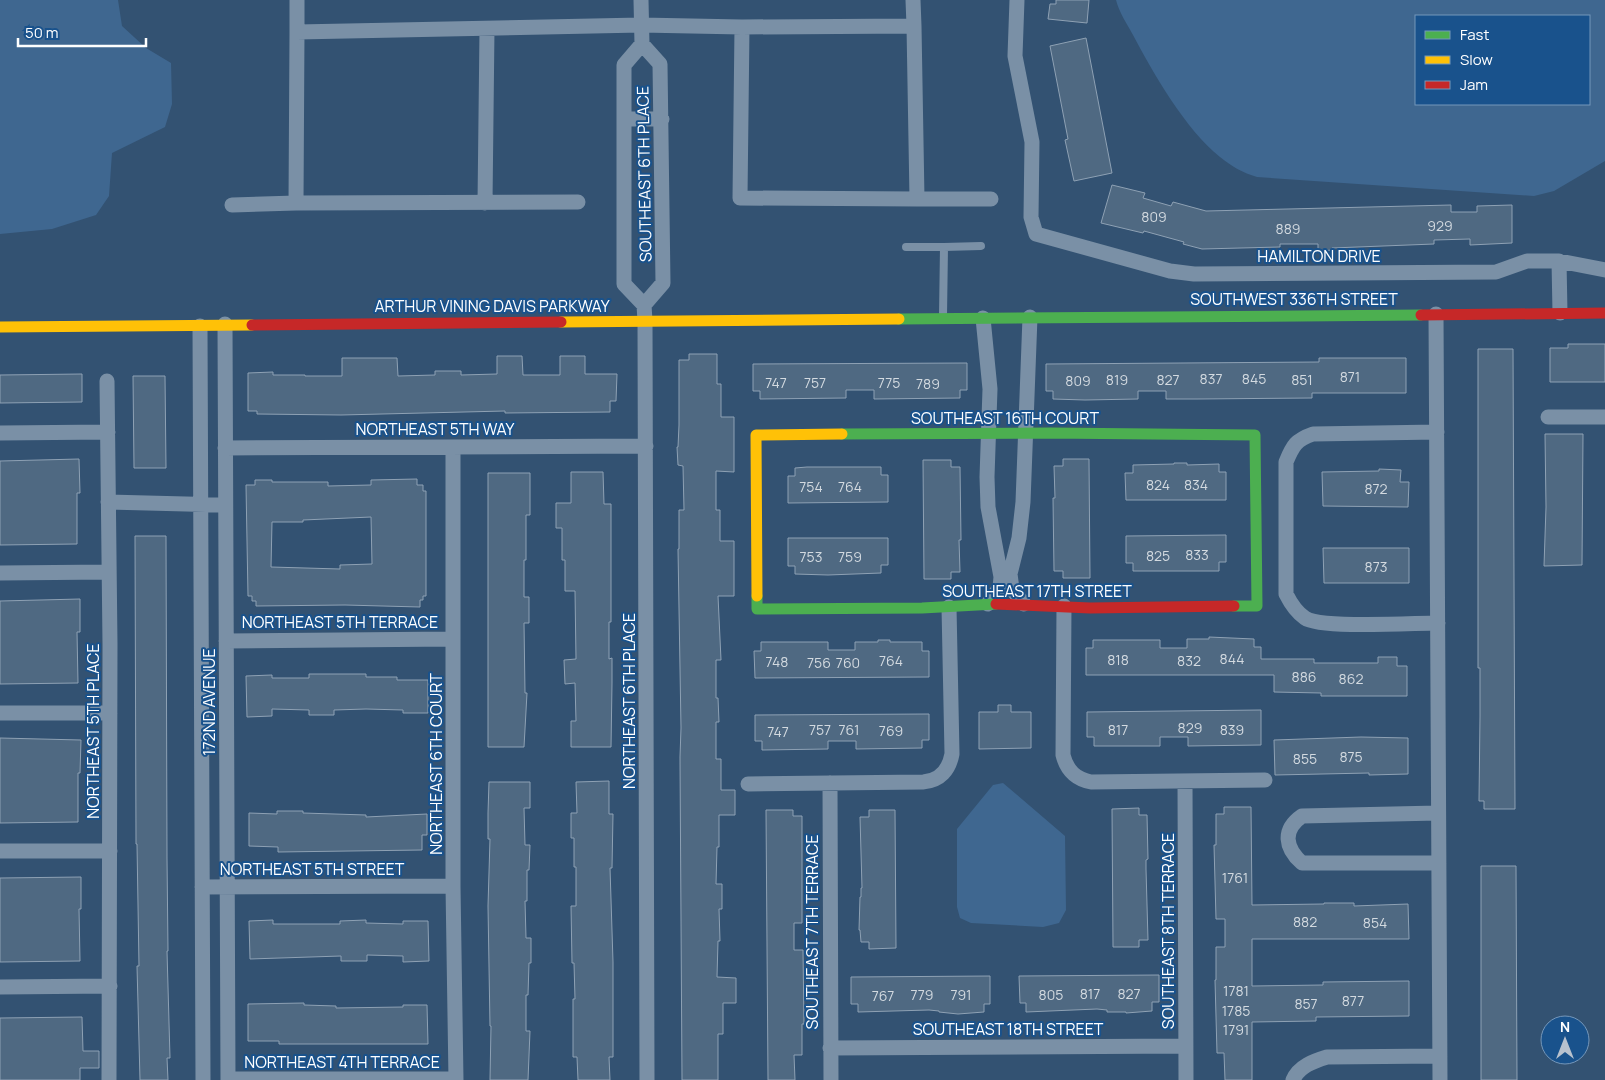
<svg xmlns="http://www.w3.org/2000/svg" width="1605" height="1080" font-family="Manrope,sans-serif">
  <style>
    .water { fill: #3f6790; fill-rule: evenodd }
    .building { fill: #4f6982; stroke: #8ea1b4; fill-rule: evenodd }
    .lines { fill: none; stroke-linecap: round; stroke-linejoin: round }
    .lane { stroke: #7a90a6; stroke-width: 8 }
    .street { stroke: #7a90a6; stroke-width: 15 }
    .fast { stroke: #4caf50; stroke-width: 11 }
    .slow { stroke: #ffc107; stroke-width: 11 }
    .jam { stroke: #c62828; stroke-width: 11 }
    .labels { text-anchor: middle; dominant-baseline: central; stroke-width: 4; stroke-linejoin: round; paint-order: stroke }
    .number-label { font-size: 14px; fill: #d3dae0 }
    .street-label { font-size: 16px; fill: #fff; stroke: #19528c }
  </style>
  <rect width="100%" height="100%" fill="#335272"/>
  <path class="water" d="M0,0h118l4,26 24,22 25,15 1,41 -7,23 -53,26 -3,43 -13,19 -44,14 -52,5z
    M1116,0h489v161l-51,30 -20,5 -277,-19c-14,-4 -26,-11 -37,-20 -34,-27 -67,-84 -87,-122 -6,-11 -14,-23 -17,-35zM1416,16h173v88h-173z
    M1003,783l62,53 1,74 -7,13 -16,4 -72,-4 -11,-5 -3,-11v-78l36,-44z"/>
  <path class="building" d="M1056,0h33l-2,23 -39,-4 2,-15h6z
    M1086,38l26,135 -38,8 -9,-41 3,-1 -18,-93z
    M1112,185l33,8 -2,5 28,8 2,-4 33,9 245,-6v7h26v-6l35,-1v38l-42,2v-6l-36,1v4l-102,4 1,2 -15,1v-7h-38v3l-78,2 -19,-5 1,-2 -40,-11 -1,2 -42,-10z
    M1568,344h37v38h-55v-34h18z
    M1478,349h35l2,460h-31v-8h-5l1,-85v-48h-2z
    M689,354h28v30h4v33h13v55l-18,-1v39h4v31h14v55h-16l3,64h-5v38h2l1,24h-3v37h5v31h14v25h-16v32h-2l-1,37h6v25h-3l1,32h-2l-1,36 19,1v25h-13v31h-5v46h-36l-2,-323 1,-29 -3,-179h1v-39h5l-1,-44 -5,-1 -1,-18h1l1,-22v-65h10z
    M497,356h25l1,19h37v-19h25v18h32l-1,27h-6v11l-105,1v-2l-164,4 -84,-1v-3h-9v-38l25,-1v3h32v1h37v-18h55l1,18 37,-1v-4h26v4l36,-1z
    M1319,358h87v35h-94v5l-114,1h-32v-8h-28v8l-53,1 -32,-1v-8h-7v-27l273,-2z
    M967,363v27h-7v8l-86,1v-9h-28v8l-86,1v-8h-7v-27z
    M82,374v28l-82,1v-28z
    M133,376h32l1,92h-32z
    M1545,434h38l-1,131 -38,1 2,-59z
    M79,459l1,34h-3v51l-77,1v-84z
    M1063,459h26l1,119h-27v-7h-9l-1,-73h2l-1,-32h9z
    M923,460h28v7h9l1,73h-2l1,32h-9v7h-27z
    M1174,463h13v2l32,-1v8h7v28h-100l-1,-27h8v-8l41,-1z
    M807,467h74v8h7v27l-100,1v-27h7v-8z
    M1379,469l22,1 -1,12h9l-1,25 -85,-1 -1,-34 57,-1z
    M571,472h32l1,32h7v118h-2v37l3,-1v25l-1,64h-40v-26h5l-1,-38 -10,1 -1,-24 12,-1 -1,-68h-10v-31h-3v-32h-6v-25h15z
    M488,473h42v42h-4v45h-2v37h5v26h-5l1,70h2l-3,54h-36z
    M417,479v6h6v6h3v105h-3v4h-3v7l-75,-2 -89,1v-5h-4v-5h-4l-2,-111h9v-5h17v2h56v4l43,-1v-5zM371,517l1,47 -32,1v4l-69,-2 1,-45h31v-2z
    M1226,535v27h-7v9h-86v-8h-7v-27z
    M135,536h31l1,322 1,93h-1l3,107h-3l1,22h-28l-3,-114h2l-2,-122h-1z
    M788,538h100v27h-7v8l-53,2 -33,-1v-8h-7z
    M1323,548h86v35h-85z
    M80,599v33h-3l1,51 -78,1v-83z
    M1209,637l45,2v8h7v12h53v4h64v-6h19v9h10v30h-86v-3l-47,-1v-17h-188v-27h7v-8h67v8h27v-9h22z
    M878,640h12v2h32v9h7v26l-174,1 -1,-27h7v-9h67v8h27v-8h23z
    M309,674h57v3h31v3h31v33h-25v-3l-37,-1 -32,1v5h-25v-5l-37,-1v7l-25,1 -1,-41 26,-1v3h37z
    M998,705h13v7h20v36l-52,1v-37h19z
    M1261,710v35l-73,1v-9h-28v9h-66v-9h-7v-25z
    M929,714v26h-7v8l-66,1v-8h-28v8l-66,1v-9h-7v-26z
    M1361,737l47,1v36l-39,1v-2l-94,2 -1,-35z
    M0,738l81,2 -1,33h-2v49l-78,1z
    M609,781v33h4l-1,54h-2l3,94v95h-4l1,23h-32l-1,-23h-4v-58h2l-1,-36h-2l-1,-57h5v-39h-2v-29h-3v-25h6l-1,-31z
    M489,782h41v26h-6l1,37h5l-1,25h-2v31h-2l1,37h5v25h-2l-1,32h-2v36h4l-2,49h-38l1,-54h-1l-2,-120 2,-67h-2v-26z
    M1224,807h27l1,98 72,-1v-1h30v3l54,-2 1,35h-157v47l71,-1v-3l86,-1v35l-93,1v4l-64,1v58h-27l-1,-27h-7l-2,-73h1v-33h9v-28h-9l-2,-74h2v-31h8z
    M1139,808v7h8l1,44 -2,1v9l2,71h-9v7h-26l-1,-138z
    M766,810h27v6h9v107h-8v27h9l1,74h-2v31h-8l1,25h-27z
    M869,810h26l1,138 -27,1v-7h-8l-1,-12h-1l1,-33h1v-9h1l-2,-71h9z
    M277,811h26v2l63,2v2l61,-3v21h-5v15l-144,2v-5l-29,-1v-33l28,1z
    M1481,866h35l1,214h-36z
    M81,877v32h-2l1,52 -80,1v-84z
    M273,920v4h67v-3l26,-1v3l37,1v-3h25l1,40 -26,1v-6l-36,-1v6h-26v-5l-91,3 -1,-38z
    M1159,975v27h-7v9l-26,2v-1h-19v-2l-10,-1 -71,3v-9h-6l-1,-27z
    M990,976v28h-6v8l-26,2 -19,-2v-1l-10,-1 -71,2v-8h-7v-27z
    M304,1003v2l32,1v2l67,-1v-2h24l1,39h-149v-3h-31v-37z
    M82,1017l1,34h16v17h-19v12h-80v-62z"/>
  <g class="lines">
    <path class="lane" d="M906,247h38l-1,69
      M944,247l37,-1"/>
    <path class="street" d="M297,0v32l344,-7 101,2 172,-1 -1,-26
      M641,0l1,44 -18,21v219l20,21 1,16 2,759
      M1017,0l-2,56 17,86 -1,75 5,17 134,37 24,3 302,-2 31,-11h32l46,9
      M742,27l-2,171 177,1 -3,-173
      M297,32l-1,171 282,-1
      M642,44l18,20 3,219 -19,22
      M624,119h38
      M917,199h74
      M485,203l2,-174
      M232,205l64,-2
      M1559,261l1,52
      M1436,314l4,766
      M983,318l7,71 -3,88 1,30 13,70 -1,10 -12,17
      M225,324l3,756
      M200,326l3,754
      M107,381l3,263 -1,436
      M1548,417h57
      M1437,432l-124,2c-17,6 -20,11 -27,28v132c5,10 10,18 19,24 16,11 108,5 133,5
      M0,433l108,-1
      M453,447v439l3,194
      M225,448l421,-2
      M108,502l117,3
      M0,573l109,-1
      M1024,604l-12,-15 -2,-15 9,-36 4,-36 7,-185
      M1064,606l-1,149c4,16 13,24 28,27l174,-2
      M226,641l227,-2
      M0,713h110
      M1185,781l1,299
      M830,783l1,297
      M748,784l175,-2c17,-1 26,-12 29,-28l-3,-147
      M1438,813l-136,3c-20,14 -17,32 0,47h137
      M0,851h110
      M202,887l251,-1
      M0,987l110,-1
      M830,1048l356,-2
      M228,1079h228
      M1293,1080c6,-14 21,-19 34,-23l113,-1"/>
    <path class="fast" d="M899,319l522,-4
      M1050,433l205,2 2,171h-23
      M842,434l208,-1
      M757,596v13l165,-1 74,-4"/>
    <path class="slow" d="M561,322l338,-3
      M0,327l252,-2
      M757,596l-1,-161 86,-1"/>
    <path class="jam" d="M1421,315l184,-2
      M252,325l309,-3
      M996,604l94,4 144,-2"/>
  </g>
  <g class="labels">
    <g class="number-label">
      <text x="1154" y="216">809</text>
      <text x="1440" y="225">929</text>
      <text x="1288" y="228">889</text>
      <text x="1350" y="376">871</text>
      <text x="1211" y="378">837</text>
      <text x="1254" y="378">845</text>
      <text x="1117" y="379">819</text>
      <text x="1168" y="379">827</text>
      <text x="1302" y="379">851</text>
      <text x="1078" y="380">809</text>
      <text x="776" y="382">747</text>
      <text x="815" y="382">757</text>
      <text x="889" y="382">775</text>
      <text x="928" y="383">789</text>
      <text x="1158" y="484">824</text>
      <text x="1196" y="484">834</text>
      <text x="811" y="486">754</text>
      <text x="850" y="486">764</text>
      <text x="1376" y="488">872</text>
      <text x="1197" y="554">833</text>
      <text x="1158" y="555">825</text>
      <text x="811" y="556">753</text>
      <text x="850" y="556">759</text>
      <text x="1376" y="566">873</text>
      <text x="1232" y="658">844</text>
      <text x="1118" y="659">818</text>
      <text x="891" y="660">764</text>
      <text x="1189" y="660">832</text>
      <text x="777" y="661">748</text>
      <text x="819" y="662">756</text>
      <text x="848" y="662">760</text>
      <text x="1304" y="676">886</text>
      <text x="1351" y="678">862</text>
      <text x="1190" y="727">829</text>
      <text x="820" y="729">757</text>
      <text x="849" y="729">761</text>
      <text x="1118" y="729">817</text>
      <text x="1232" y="729">839</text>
      <text x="891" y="730">769</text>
      <text x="778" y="731">747</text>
      <text x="1351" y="756">875</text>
      <text x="1305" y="758">855</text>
      <text x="1235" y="877">1761</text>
      <text x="1305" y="921">882</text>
      <text x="1375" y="922">854</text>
      <text x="1236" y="990">1781</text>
      <text x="1090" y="993">817</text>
      <text x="1129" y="993">827</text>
      <text x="922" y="994">779</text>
      <text x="961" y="994">791</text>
      <text x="1051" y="994">805</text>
      <text x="883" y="995">767</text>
      <text x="1353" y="1000">877</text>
      <text x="1306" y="1003">857</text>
      <text x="1236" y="1010">1785</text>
      <text x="1236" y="1029">1791</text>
    </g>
    <g class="street-label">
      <text transform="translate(644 174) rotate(-91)">SOUTHEAST 6TH PLACE</text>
      <text x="1319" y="256">HAMILTON DRIVE</text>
      <text x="1294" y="299">SOUTHWEST 336TH STREET</text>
      <text x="492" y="306">ARTHUR VINING DAVIS PARKWAY</text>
      <text x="1005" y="418">SOUTHEAST 16TH COURT</text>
      <text x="435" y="429">NORTHEAST 5TH WAY</text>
      <text x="1037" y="591">SOUTHEAST 17TH STREET</text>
      <text x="340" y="622">NORTHEAST 5TH TERRACE</text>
      <text transform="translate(629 701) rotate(-90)">NORTHEAST 6TH PLACE</text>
      <text transform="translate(209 702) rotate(-90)">172ND AVENUE</text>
      <text transform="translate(93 731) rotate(-90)">NORTHEAST 5TH PLACE</text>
      <text transform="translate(436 764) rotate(-90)">NORTHEAST 6TH COURT</text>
      <text x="312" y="869">NORTHEAST 5TH STREET</text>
      <text transform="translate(1168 931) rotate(-90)">SOUTHEAST 8TH TERRACE</text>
      <text transform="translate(812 932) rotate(-90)">SOUTHEAST 7TH TERRACE</text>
      <text x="1008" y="1029">SOUTHEAST 18TH STREET</text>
      <text x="342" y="1062">NORTHEAST 4TH TERRACE</text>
    </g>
  </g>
  <rect x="1415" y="15" width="175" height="90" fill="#19528c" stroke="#7597ba"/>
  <rect x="1425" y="31" width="25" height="8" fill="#4caf50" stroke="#7597ba"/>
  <text x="1460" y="40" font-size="15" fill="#ffffff">Fast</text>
  <rect x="1425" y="56" width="25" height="8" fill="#ffc107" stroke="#7597ba"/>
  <text x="1460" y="65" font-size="15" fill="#ffffff">Slow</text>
  <rect x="1425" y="81" width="25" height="8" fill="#c62828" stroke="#7597ba"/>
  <text x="1460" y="90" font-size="15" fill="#ffffff">Jam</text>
  <g transform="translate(1565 1040)"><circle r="24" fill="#19528c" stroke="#7597ba"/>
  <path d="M0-4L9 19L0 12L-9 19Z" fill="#b8c2ce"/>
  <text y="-8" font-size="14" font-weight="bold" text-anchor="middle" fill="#ffffff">N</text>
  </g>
  <path d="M18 38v8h128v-8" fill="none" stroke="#ffffff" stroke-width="2.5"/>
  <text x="25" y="38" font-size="15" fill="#ffffff" stroke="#19528c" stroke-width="4" paint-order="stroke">50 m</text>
</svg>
